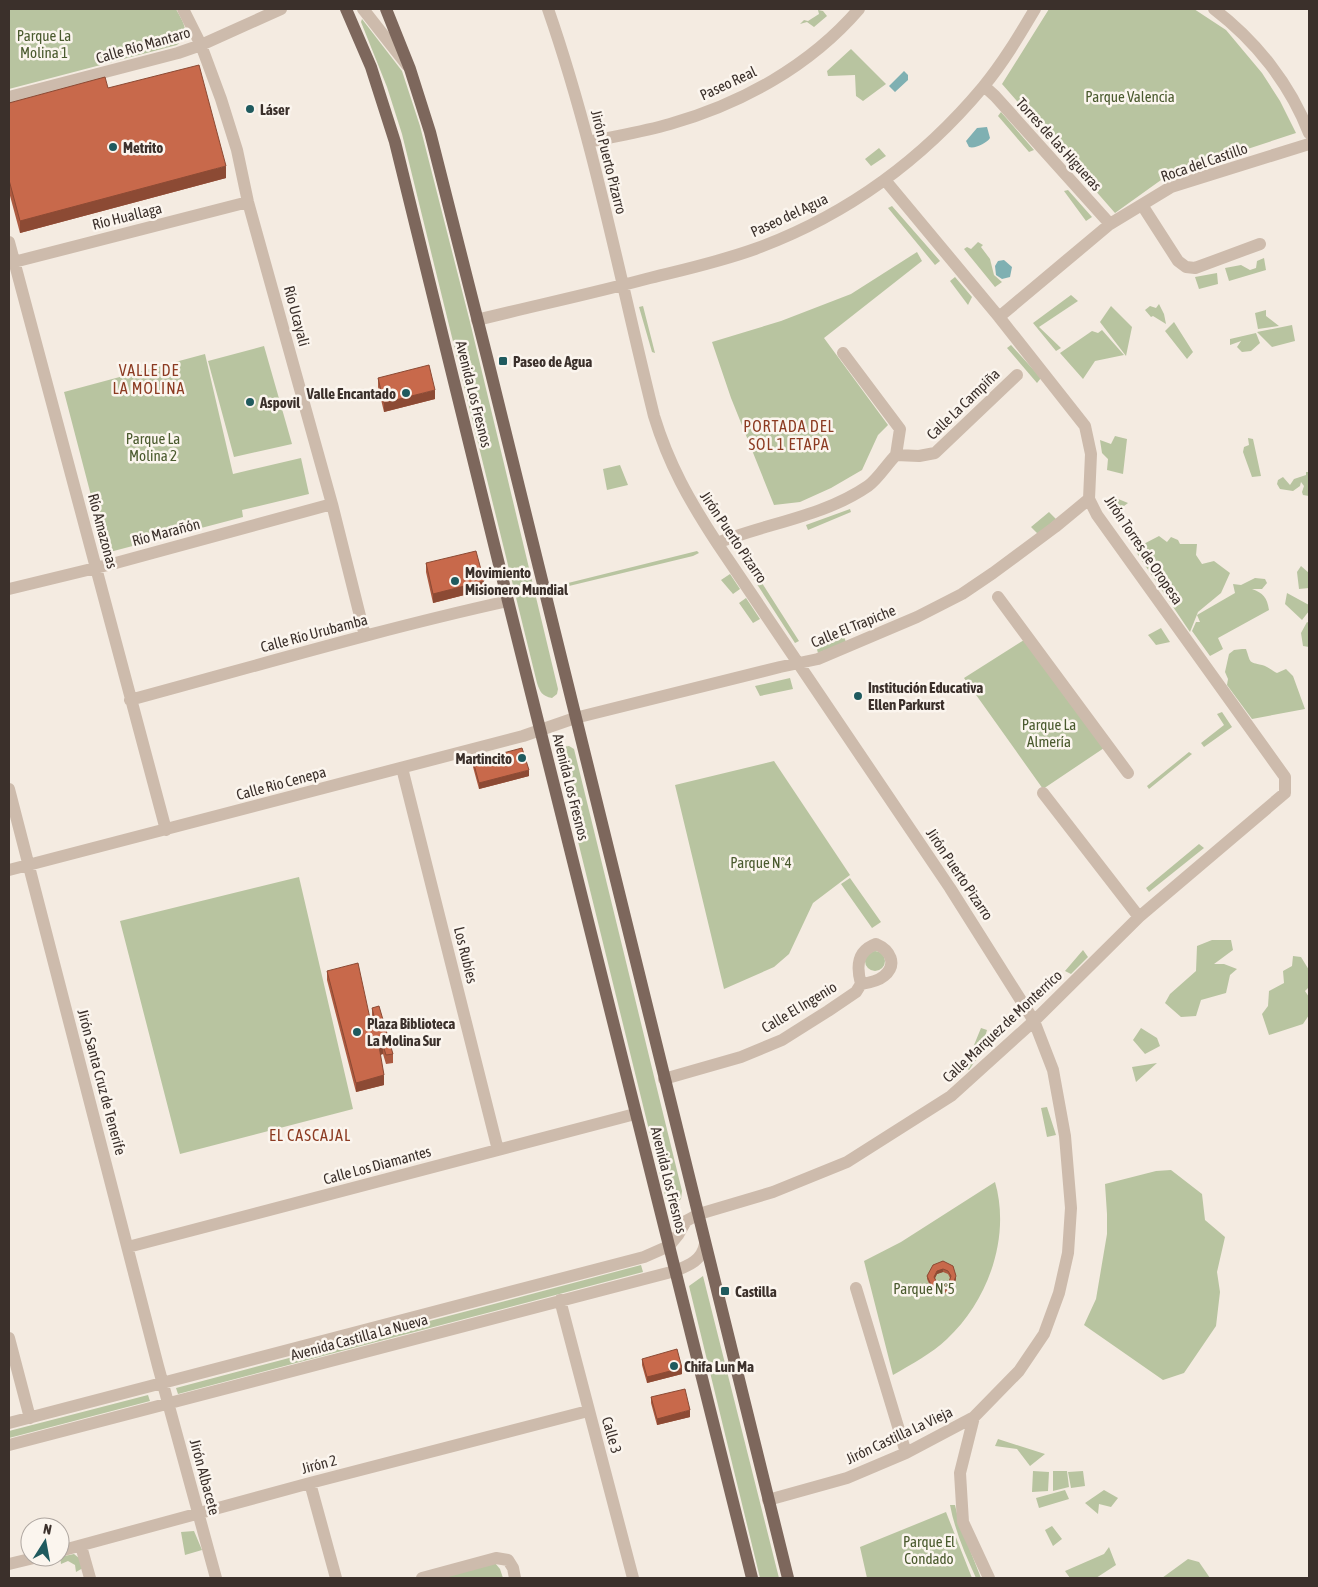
<svg xmlns="http://www.w3.org/2000/svg" width="1318" height="1587" font-family="'Asap Condensed',sans-serif">
  <style>
    .green { fill: #b8c4a0 }
    .water { fill: #7fb0b2 }
    .lines { fill: none; stroke-linecap: round; stroke-linejoin: round }
    .minor { stroke: #cdbbac; stroke-width: 12 }
    .major { stroke: #7d675c; stroke-width: 12 }
    .wall { fill: #ac5a40; fill-rule: evenodd }
    .shaded-wall { fill: #8c4a34 }
    .building { fill: #c8694b; stroke: #8c4a34; fill-rule: evenodd }
    .poi-dot { fill: #1f5a5e; stroke: #fbf5ee; stroke-width: 2 }
    .labels { text-anchor: middle; dominant-baseline: central; stroke-width: 5; stroke-linejoin: round; paint-order: stroke }
    .park-label { font-size: 15px; fill: #4a5a2e; stroke: #fbf5ee }
    .street-label { font-size: 15px; fill: #3b302b; stroke: #fbf5ee }
    .poi-label { font-size: 15px; font-weight: bold; fill: #3b302b; stroke: #fbf5ee; text-anchor: start }
    .neighbourhood-label { font-size: 16px; letter-spacing: 1px; fill: #8c3b22; stroke: #fbf5ee }
  </style>
  <rect width="100%" height="100%" fill="#f4ebe1"/>
  <path class="green" d="M9,9h167c7,13 16,25 1,36l-168,44z
    M1049,9h145l32,21 36,43 18,28 16,32 -128,42 -53,38 -113,-129z
    M818,10l5,1 4,5 -13,11 -7,-5 -7,2 4,-4 4,1 11,-7z
    M362,19l40,52 18,55 50,196 88,367 -1,5 -5,4c-10,-2 -12,-6 -15,-15l-135,-549 -15,-47 -26,-65z
    M851,49l35,35 -23,17 -7,-5 -1,-21 -27,1 -1,-5z
    M1001,112l33,38 -5,2 -31,-36z
    M879,148l7,8 -15,10 -6,-7z
    M611,164l9,44 -5,-1 -11,-42z
    M1068,190l24,27 -6,4 -22,-30z
    M892,206l48,55 -5,4 -47,-57z
    M978,242l5,3 -2,2 9,12 4,16 8,7 -7,5 -31,-38 3,-2 4,2z
    M917,252l5,9 -98,77 64,87 -10,10 -16,35 -31,18 -31,14 -26,3 -43,-107 -19,-56 69,-21 70,-27z
    M1264,258l2,12 -37,11 -4,-13 16,-3 9,5 6,-2 1,-7z
    M1217,273l1,11 -19,5 -4,-12z
    M955,277l17,20 -4,8 -18,-24z
    M1071,295l7,6 -39,26 22,21 -5,3 -23,-28z
    M1159,304l5,10 2,10 -13,-8 -2,1 -6,-7 5,-4 6,2z
    M643,306l12,47 -3,-1 -13,-45z
    M1111,306l21,21 -6,29 -26,-34z
    M1266,310v6l13,10 -21,3 -3,-16z
    M1174,322l19,30 -6,7 -22,-28z
    M1292,325l3,16 -23,6 -15,-15z
    M1102,330l22,25 -29,6 -12,18 -23,-26 32,-22 6,2z
    M1256,333l4,10 -9,8 -9,1 -5,-5 4,-6 -11,4v-6z
    M1011,345l30,33 -4,5 -30,-35z
    M264,346l28,98 -58,13 -26,-96z
    M205,354l28,120 68,-16 8,36 -67,16 1,7 -137,36 -42,-161z
    M1115,436l12,3 -4,35 -16,-4 1,-11 -6,-6 -2,-13 11,4z
    M1248,438l5,1 8,37 -9,1 -9,-25 1,-5 5,-2z
    M620,465l8,20 -21,5 -4,-21z
    M1306,472h3v24l-6,-1 -1,-3 2,-6 -3,-4 -1,4 -7,5 -13,-2 -3,-5 1,-4 5,-3 7,8 4,-6 12,-4z
    M1111,496l17,7 -8,6 -6,8v-7h-2l-5,-3z
    M850,509l1,3 -43,18 -2,-5z
    M1049,512l7,7 -18,15 -7,-7z
    M1159,536l8,6 4,-5 7,3 2,4h17l-1,11 6,9 12,-3 16,12 -9,20 -23,19 -8,20 -56,-83z
    M697,551l2,2 -6,3 -124,30 -1,-3z
    M746,558l53,83 -4,2 -53,-82z
    M1301,566l8,7v15l-10,1 -2,-17z
    M730,574l10,15 -7,5 -12,-14z
    M1255,578l10,1 2,4 -5,6h-10c11,4 15,8 17,21l-51,28 5,11 -13,7 -18,-25 4,-9h4l-3,-7 38,-22 -2,-9 8,1z
    M1287,593l22,12v6l-7,9 -17,-16z
    M746,598l14,21 -7,4 -14,-20z
    M1307,622l2,1v24l-6,-1 -2,-13z
    M1161,628l9,14 -14,3 -8,-10z
    M844,637l2,5 -28,11 -2,-7z
    M1024,640l83,106 -64,43 -79,-111z
    M1242,649h4c5,14 2,13 16,16 5,1 11,6 15,8l9,-4 7,7 12,33 -53,10 -25,-34 1,-6 -3,-7 4,-18 5,-4z
    M790,678l3,11 -33,7 -5,-10z
    M1222,712l10,15 -28,20 -3,-4 23,-18 -7,-11z
    M569,746l5,3 108,442 -1,8 -5,4h-7l-3,-4 -108,-439 -1,-8 4,-5z
    M1189,752l3,2 -43,35 -2,-3z
    M774,761l76,114 -37,28 -24,51 -15,13 -50,22 -49,-204z
    M1199,844l5,4 -55,44 -3,-4z
    M299,877l54,232 -173,45 -60,-233z
    M850,878l31,44 -9,6 -31,-44z
    M1212,940h19l2,10 -19,14h10l13,5 -7,6 -4,18 -25,7 -5,16 -15,1 -16,-14 5,-9 26,-23 1,-25z
    M1083,950l5,7 -17,17 -6,-3z
    M865 961a10 10 0 1 1 20 0a10 10 0 1 1-20 0Z
    M1293,956l8,1 8,13v17l-4,4 4,6v18l-6,9 -34,11 -7,-21 6,-8 1,-15 15,-8 -1,-12 9,-5z
    M981,1028l6,2 -7,24 -11,16 -4,-3z
    M1141,1028l16,10 3,8 -15,8 -12,-14z
    M1157,1063l-21,19 -4,-15z
    M1047,1107l9,28 -9,2 -6,-29z
    M1171,1170l31,24 3,26 20,17 -8,35 3,20 -4,34 -32,47 -21,7 -79,-55 12,-26 11,-65v-20l-2,-30 51,-13z
    M995,1182c16,55 -7,119 -48,157 -16,15 -35,25 -54,36l-29,-114 37,-19z
    M641,1265l2,7 -465,122 -2,-6z
    M703,1276l76,302h-19l-71,-292z
    M148,1395l2,6 -141,37v-7z
    M998,1439l47,15 -15,12 -13,-17 -22,-3z
    M1033,1471l16,1 -1,19 -16,1z
    M1053,1471h14l2,16 -16,4z
    M1083,1471l2,15 -14,2 -3,-16z
    M1065,1490l4,9 -30,9 -3,-10z
    M1104,1490l14,8 -7,9 -12,-3 -1,10 -13,-11z
    M950,1505h5l4,17 22,56h-5c-11,-24 -21,-47 -26,-73z
    M946,1512l26,66h-105l-7,-31z
    M1052,1526l10,13 -9,7 -8,-16z
    M194,1531l8,19 -17,5 -4,-23z
    M1109,1547l7,18 -20,13h-26l-5,-7 39,-17z
    M74,1554l5,4 4,10 -7,4 -1,-7 -7,-4 -7,3 -1,-7z
    M1188,1559l11,3 11,16h-48z
    M495,1563l5,6 3,9h-61z"/>
  <path class="water" d="M904,71l4,4v5l-13,12 -6,-6z
    M987,127l3,11c-3,5 -15,11 -21,9l-3,-6 11,-13z
    M1004,260l8,7 -2,10 -8,2 -6,-4 -1,-9 3,-5z"/>
  <g class="lines">
    <path class="minor" d="M183,9l18,36 20,54 16,51 11,52 84,302 33,132
      M363,9l44,56
      M548,9c46,132 72,271 106,407 15,49 35,84 63,127l233,345 84,133 19,49 12,66 6,72 -3,45 -9,40 -15,41 -25,37 -45,46 -68,36 -59,25 -79,22
      M1214,9c42,32 76,75 95,124
      M984,86l11,10 115,128
      M9,97l169,-44 23,-8 80,-36
      M588,142c27,-6 55,-10 82,-18 71,-20 140,-58 189,-115
      M1142,205l36,56 8,6 9,1 65,-24
      M9,242l157,588
      M14,262l234,-60
      M999,317l111,-93 61,-37 138,-43
      M477,320c56,-14 113,-26 169,-41 36,-9 73,-17 109,-30 90,-33 167,-89 228,-162 20,-24 36,-51 52,-78
      M843,353l57,76 -4,26
      M896,455l23,1 16,-3 82,-78
      M717,543c50,-20 106,-26 151,-57 10,-7 19,-22 28,-31
      M9,589l103,-25 220,-60
      M998,597l130,176
      M130,700c126,-34 251,-71 378,-99
      M402,768l96,382
      M9,789l149,577 58,212
      M1043,793l96,124
      M9,870l514,-134 52,-18 205,-51 38,-8 99,-42 45,-23 31,-21 62,-46 34,-28
      M664,1079l77,-22 41,-17 46,-29 28,-19 5,-8c-5,-18 -4,-33 15,-40 14,6 22,20 8,32 -6,5 -16,7 -23,8
      M128,1247l507,-133
      M856,1288l50,165
      M560,1300l73,278
      M9,1338l21,80
      M974,1417l-14,56 3,49 26,56
      M9,1423l635,-166 25,-11 9,-11 8,-14 13,-7 74,-22 74,-30 104,-66 83,-75 105,-104 146,-124v-16l-188,-262 -8,-16 2,-45 -6,-28 -86,-109 -114,-137
      M9,1445l666,-174c15,-6 27,-11 30,-27
      M310,1483l26,95
      M81,1546l9,32
      M60,1551l250,-68 278,-72
      M9,1564l29,-7
      M422,1578l74,-20 12,2 5,8 2,10"/>
    <path class="major" d="M346,9l25,58 24,75 113,459 244,977
      M386,9l24,60 20,63 58,229 300,1217"/>
  </g>
  <path class="wall" d="M108,88l118,90 -206,55 -11,-41v-89z
    M378,378l57,21 -51,13 -6,-25z
    M426,563l58,27 -51,13 -7,-31z
    M473,761l56,15 -50,13 -6,-22z
    M327,971l44,52h3l-2,-6v-9l21,46v9l-7,1 -3,-10 -3,1 4,30 -28,7 -29,-112z
    M943,1261l13,18 -5,13 -9,1 -10,-3 -5,-11v-3zM943,1272l5,2 2,4 -1,4 -7,2 -5,-1 -2,-5 2,-4z
    M642,1359l40,15 -35,9 -5,-18z
    M651,1397l39,20 -33,8 -6,-22z"/>
  <path class="shaded-wall" d="M226,166v12l-206,55v-12z
    M435,390v9l-51,13v-9z
    M484,581v9l-51,13v-9z
    M529,770v6l-50,13v-6z
    M383,1045v9l-4,1v-9z
    M384,1075v10l-28,7v-9z
    M943,1269v3l-6,2 -3,6v-3l3,-6z
    M956,1276v3l-5,13v-3z
    M682,1368v6l-35,9v-6z
    M690,1410v7l-33,8v-6z"/>
  <path class="building" d="M199,65l27,101 -206,55 -11,-41v-77l96,-26 3,11z
    M429,365l6,25 -51,13 -6,-25z
    M476,551l8,30 -51,13 -7,-31z
    M522,748l7,22 -50,13 -6,-22z
    M358,963l13,60 5,1 -4,-16 7,-2 14,48 -7,1 -3,-10 -4,1 5,29 -28,8 -29,-112z
    M943,1261l10,5 3,10 -5,13 -9,1 -10,-3 -5,-11 6,-11zM943,1269l5,2 3,5 -2,6 -7,2 -5,-1 -3,-6 3,-6z
    M677,1349l5,19 -35,9 -5,-18z
    M685,1389l5,21 -33,9 -6,-22z"/>
  <g class="poi-dot">
    <circle cx="250" cy="109" r="5"/>
    <circle cx="113" cy="147" r="5"/>
    <rect x="498" y="356" width="10" height="10" rx="2.5"/>
    <circle cx="406" cy="393" r="5"/>
    <circle cx="250" cy="402" r="5"/>
    <circle cx="455" cy="581" r="5"/>
    <circle cx="858" cy="696" r="5"/>
    <circle cx="522" cy="758" r="5"/>
    <circle cx="357" cy="1032" r="5"/>
    <rect x="720" y="1286" width="10" height="10" rx="2.5"/>
    <circle cx="674" cy="1366" r="5"/>
  </g>
  <g class="labels">
    <g class="park-label">
      <text x="44" y="35">Parque La<tspan x="44" dy="17">Molina 1</tspan></text>
      <text x="1130" y="96">Parque Valencia</text>
      <text x="153" y="438">Parque La<tspan x="153" dy="17">Molina 2</tspan></text>
      <text x="1049" y="724">Parque La<tspan x="1049" dy="17">Almería</tspan></text>
      <text x="761" y="862">Parque N°4</text>
      <text x="924" y="1288">Parque N°5</text>
      <text x="929" y="1541">Parque El<tspan x="929" dy="17">Condado</tspan></text>
    </g>
    <g class="street-label">
      <text transform="translate(143 45) rotate(-16)">Calle Río Mantaro</text>
      <text transform="translate(728 83) rotate(-25)">Paseo Real</text>
      <text transform="translate(1059 144) rotate(48)">Torres de las Higueras</text>
      <text transform="translate(609 162) rotate(76)">Jirón Puerto Pizarro</text>
      <text transform="translate(1204 162) rotate(-19)">Roca del Castillo</text>
      <text transform="translate(789 215) rotate(-25)">Paseo del Agua</text>
      <text transform="translate(127 216) rotate(-14)">Río Huallaga</text>
      <text transform="translate(297 316) rotate(75)">Río Ucayali</text>
      <text transform="translate(474 394) rotate(76)">Avenida Los Fresnos</text>
      <text transform="translate(963 404) rotate(-44)">Calle La Campiña</text>
      <text transform="translate(103 531) rotate(75)">Río Amazonas</text>
      <text transform="translate(166 532) rotate(-15)">Río Marañón</text>
      <text transform="translate(734 537) rotate(56)">Jirón Puerto Pizarro</text>
      <text transform="translate(1144 550) rotate(56)">Jirón Torres de Oropesa</text>
      <text transform="translate(853 626) rotate(-22)">Calle El Trapiche</text>
      <text transform="translate(314 633) rotate(-15)">Calle Río Urubamba</text>
      <text transform="translate(281 783) rotate(-15)">Calle Rio Cenepa</text>
      <text transform="translate(571 787) rotate(76)">Avenida Los Fresnos</text>
      <text transform="translate(960 874) rotate(56)">Jirón Puerto Pizarro</text>
      <text transform="translate(466 955) rotate(76)">Los Rubíes</text>
      <text transform="translate(799 1007) rotate(-31)">Calle El Ingenio</text>
      <text transform="translate(1002 1026) rotate(-43)">Calle Marquez de Monterrico</text>
      <text transform="translate(102 1082) rotate(75)">Jirón Santa Cruz de Tenerife</text>
      <text transform="translate(377 1165) rotate(-15)">Calle Los Diamantes</text>
      <text transform="translate(669 1180) rotate(76)">Avenida Los Fresnos</text>
      <text transform="translate(359 1337) rotate(-15)">Avenida Castilla La Nueva</text>
      <text transform="translate(612 1435) rotate(74)">Calle 3</text>
      <text transform="translate(899 1435) rotate(-25)">Jirón Castilla La Vieja</text>
      <text transform="translate(319 1464) rotate(-15)">Jirón 2</text>
      <text transform="translate(205 1477) rotate(75)">Jirón Albacete</text>
    </g>
    <g class="poi-label">
      <text x="260" y="109">Láser</text>
      <text x="123" y="147">Metrito</text>
      <text x="513" y="361">Paseo de Agua</text>
      <text x="396" y="393" text-anchor="end">Valle Encantado</text>
      <text x="260" y="402">Aspovil</text>
      <text x="465" y="572">Movimiento<tspan x="465" dy="17">Misionero Mundial</tspan></text>
      <text x="868" y="687">Institución Educativa<tspan x="868" dy="17">Ellen Parkurst</tspan></text>
      <text x="512" y="758" text-anchor="end">Martincito</text>
      <text x="367" y="1023">Plaza Biblioteca<tspan x="367" dy="17">La Molina Sur</tspan></text>
      <text x="735" y="1291">Castilla</text>
      <text x="684" y="1366">Chifa Lun Ma</text>
    </g>
    <g class="neighbourhood-label">
      <text x="149" y="370">VALLE DE<tspan x="149" dy="18">LA MOLINA</tspan></text>
      <text x="789" y="426">PORTADA DEL<tspan x="789" dy="18">SOL 1 ETAPA</tspan></text>
      <text x="310" y="1135">EL CASCAJAL</text>
    </g>
  </g>
  <rect width="1318" height="1587" fill="none" stroke="#3b302b" stroke-width="20"/>
  <g transform="translate(45 1542) rotate(11)"><circle r="24" fill="#fbf5ee" stroke="#aea6a0"/>
  <path d="M0-4L9 19L0 12L-9 19Z" fill="#1f5a5e"/>
  <text y="-8" font-size="14" font-weight="bold" text-anchor="middle" fill="#3b302b">N</text>
  </g>
</svg>
